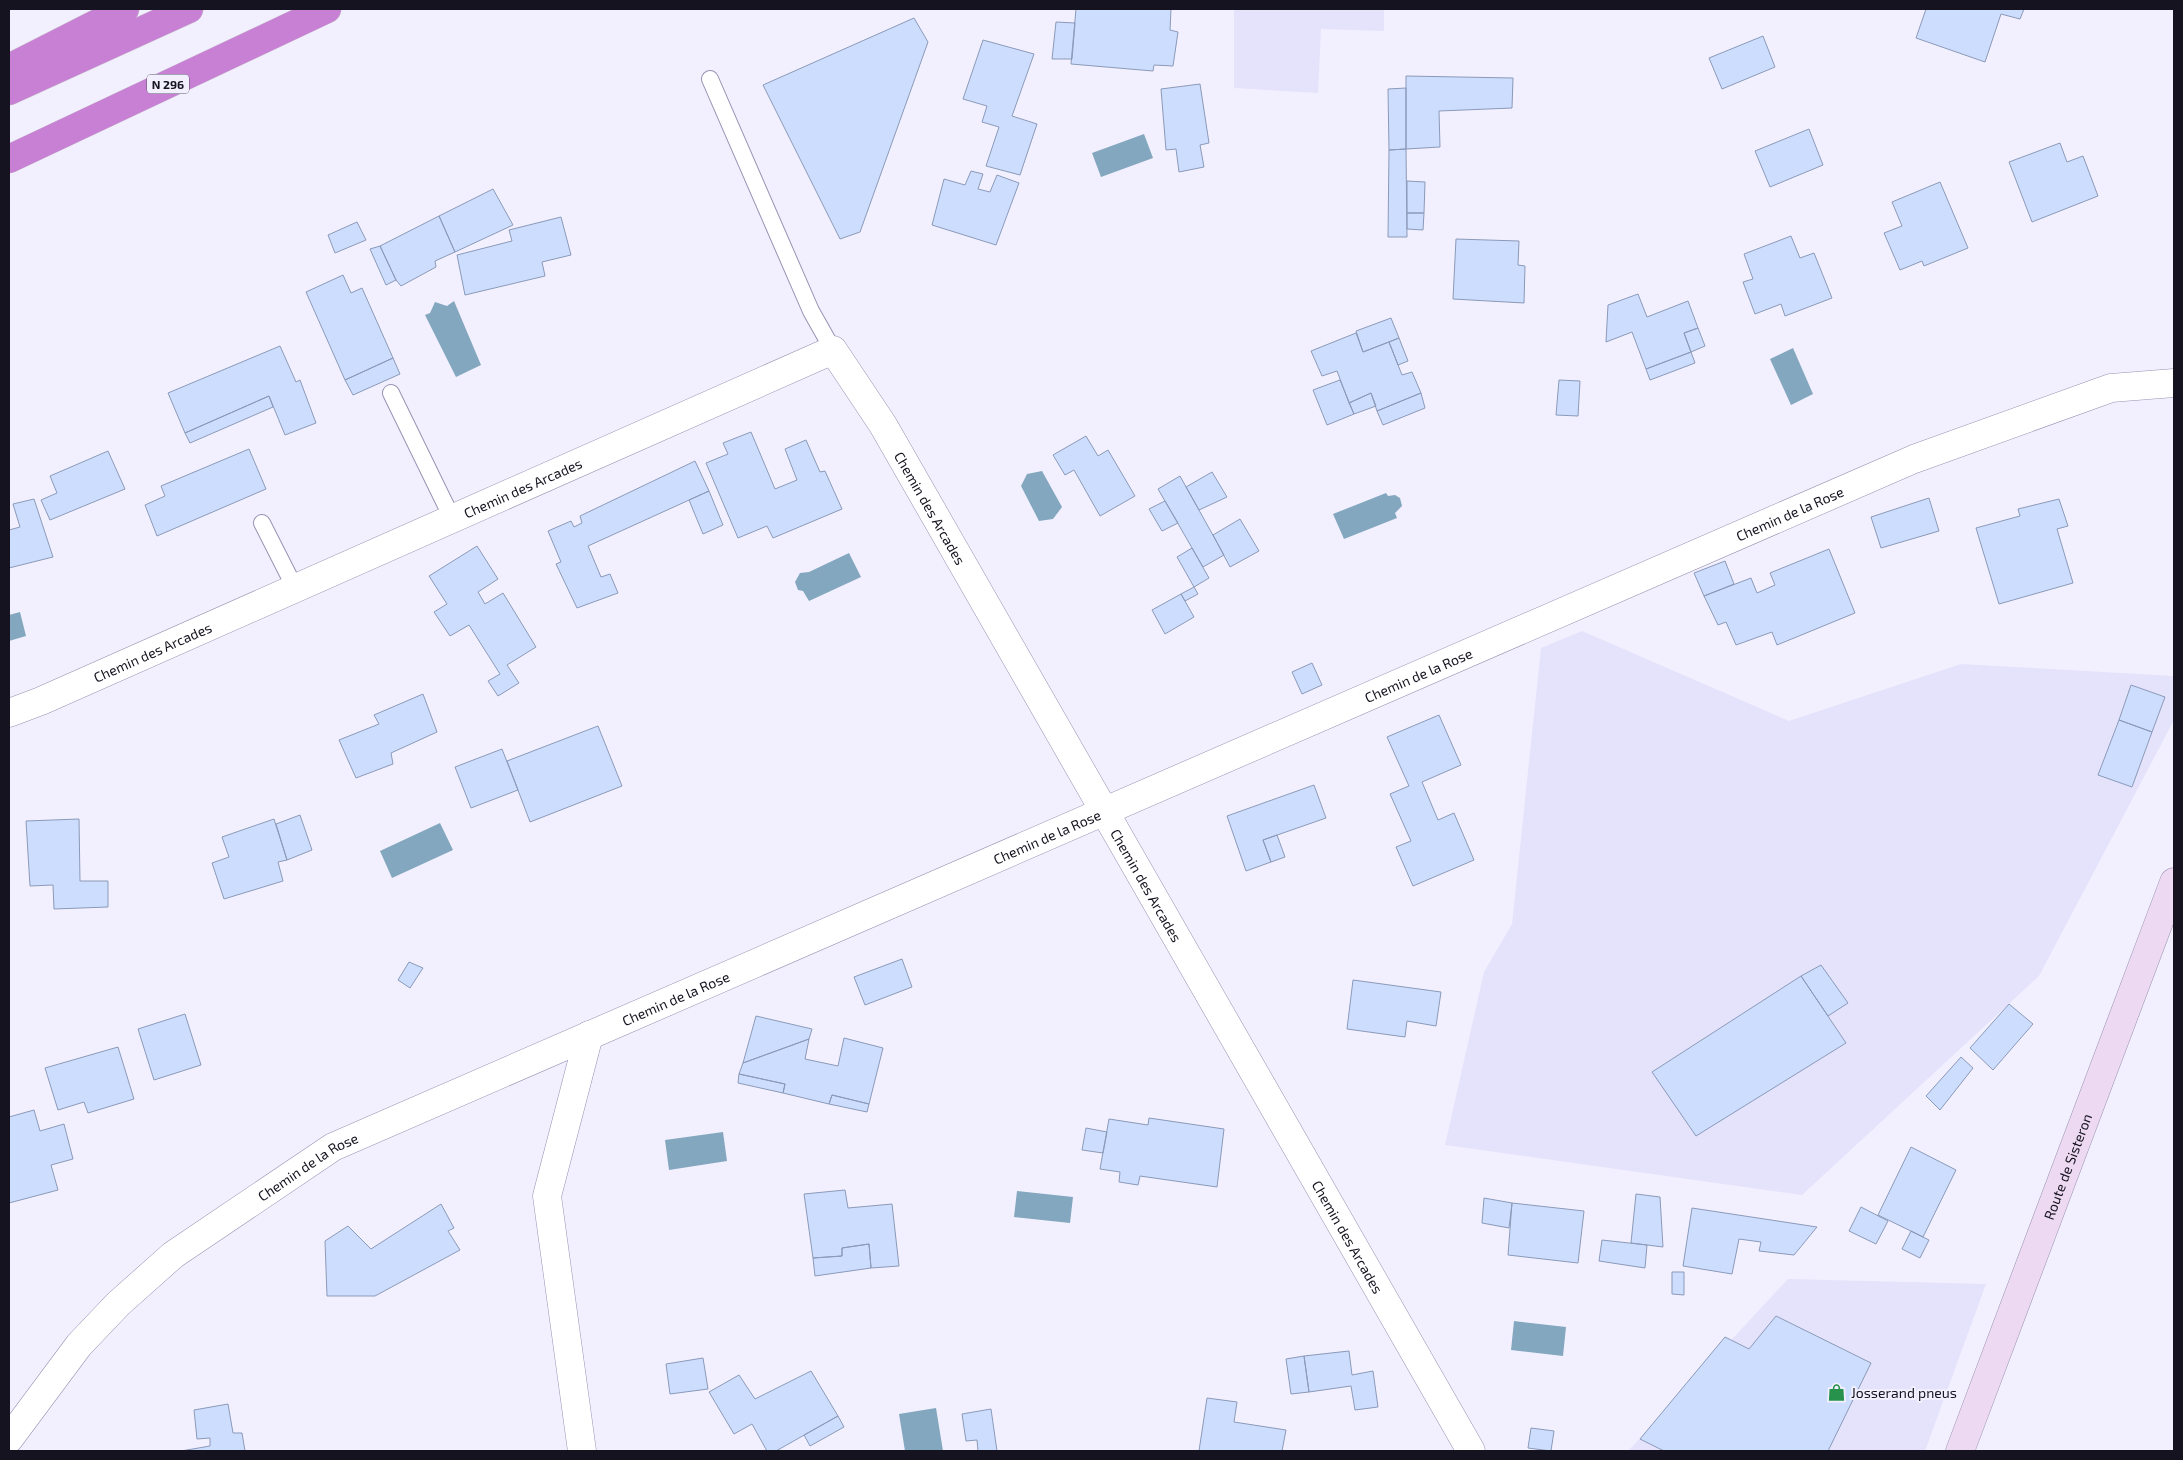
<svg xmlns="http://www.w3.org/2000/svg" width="2183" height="1460" font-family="'Exo 2',sans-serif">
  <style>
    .built { fill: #e5e2fb }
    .water { fill: #83a7be }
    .building { fill: #cdddfe; stroke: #8b9ab8 }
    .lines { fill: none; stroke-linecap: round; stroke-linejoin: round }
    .lane-casing { stroke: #9892b3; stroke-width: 18 }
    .street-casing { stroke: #9892b3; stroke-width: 29 }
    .secondary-casing { stroke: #9892b3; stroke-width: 29 }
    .highway-casing { stroke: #d0d0d2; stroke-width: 29 }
    .lane { stroke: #fff; stroke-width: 16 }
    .street { stroke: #fff; stroke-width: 28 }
    .secondary { stroke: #eed9f2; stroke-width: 28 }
    .highway { stroke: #c780d4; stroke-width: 28 }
    .labels { text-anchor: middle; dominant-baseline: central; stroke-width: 4; stroke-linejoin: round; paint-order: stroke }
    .shield { fill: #f2f0fe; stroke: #575562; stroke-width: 1 }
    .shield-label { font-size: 12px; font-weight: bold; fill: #15131f }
    .street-label { font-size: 14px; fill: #15131f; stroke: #f2f0fe }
    .poi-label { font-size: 14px; fill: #15131f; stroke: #f2f0fe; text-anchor: start }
  </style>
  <rect width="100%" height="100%" fill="#f2f0fe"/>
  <path class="built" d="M1234,9h150v22l-63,-2 -3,64 -84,-5z
    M1582,631l207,90 172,-57 213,12v44l-135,256 -237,219 -357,-50 39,-173 28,-48 29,-276z
    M1788,1279l198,5 -61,167h-297z"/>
  <path class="water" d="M1144,134l9,24 -52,19 -9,-24z
    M454,301l27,64 -25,12 -31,-62 5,-2 5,-11 12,4z
    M1793,348l20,46 -22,11 -21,-46z
    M1042,471l20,36 -9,12 -14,2 -18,-35 6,-12z
    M1386,493l2,3 7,-1 5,3 2,8 -7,7 2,5 -53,21 -11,-25z
    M849,553l12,24 -52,24 -6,-10 -5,-1 -3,-8 5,-9 9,-1z
    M20,612l6,24 -17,5v-26z
    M440,823l13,27 -61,28 -12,-27z
    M723,1132l4,29 -58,9 -4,-30z
    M1017,1191l56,6 -3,26 -56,-6z
    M1514,1321l52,6 -3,29 -52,-6z
    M936,1408l7,43h-38l-6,-37z"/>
  <path class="building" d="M1076,9h95l-1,21 8,2 -5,34 -19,-1 -1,6 -82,-7z
    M1926,9h98l-4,10 -19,-5 -16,48 -69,-24z
    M914,18l14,24 -68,190 -20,7 -77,-154z
    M1056,22l19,1 -3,36h-20z
    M1763,36l12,31 -53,22 -13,-31z
    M983,40l51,14 -22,62 25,8 -17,51 -34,-9 13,-39 -17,-5 5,-16 -24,-7z
    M1406,76l107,2 -1,30 -73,3 1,36 -34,2z
    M1200,84l9,59 -9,2 4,22 -25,5 -3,-23 -10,1 -5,-61z
    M1406,88v61l-17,1 -1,-61z
    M1809,129l14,36 -53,22 -15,-36z
    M2060,143l7,19 16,-6 15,40 -66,26 -23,-60z
    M1406,149l1,88h-19l1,-87z
    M971,171l12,3 -5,15 12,3 7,-17 22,8 -23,62 -64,-20 12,-46 21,6z
    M1407,181l18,1 -1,31h-17z
    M1940,182l28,66 -44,18 -2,-5 -22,9 -16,-37 18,-7 -10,-24z
    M493,189l20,36 -58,27 -16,-36z
    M1407,213h17l-1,17 -16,-1z
    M439,216l16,36 -20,9 1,6 -35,19 -5,-6 -16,-34z
    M561,217l10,38 -29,7 3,14 -80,19 -8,-40 55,-14 -3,-11z
    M357,222l9,18 -31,13 -7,-18z
    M1791,236l9,22 14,-5 18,45 -47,18 -4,-12 -26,10 -12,-32 10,-3 -9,-25z
    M1456,239l63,2 -1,24 7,1 -1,37 -71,-4z
    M380,246l16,34 -10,5 -16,-36z
    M343,275l8,18 11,-5 31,70 -48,22 -39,-88z
    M1638,294l9,23 41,-16 10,27 -14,5 7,19 -45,17 -14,-37 -26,10 2,-37z
    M1391,318l8,20 -36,14 -7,-21z
    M1698,328l7,18 -14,6 -7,-19z
    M1356,333l7,19 26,-10 13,33 10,-3 9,21 -44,18 -6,-18 -22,10 -12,-32 -15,5 -11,-25z
    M1399,338l9,23 -10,4 -9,-23z
    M280,346l16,36 4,-2 16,43 -31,12 -16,-39 -84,37 -17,-40z
    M1691,352l4,11 -45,17 -4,-11z
    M393,358l7,16 -47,21 -8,-15z
    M1340,380l14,34 -27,11 -14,-35z
    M1559,380l21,1 -2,35 -22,-1z
    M1371,393l5,13 -22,8 -5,-11z
    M1421,393l4,15 -42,17 -6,-14z
    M269,396l4,11 -83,36 -5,-10z
    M751,432l24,57 22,-9 -12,-31 21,-9 14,32 5,-1 17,38 -69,29 -6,-12 -29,12 -32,-75 22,-9 -5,-11z
    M1086,436l12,20 10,-6 27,46 -35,20 -26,-46 -9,5 -12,-20z
    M249,449l17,40 -109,47 -12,-31 20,-9 -4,-10z
    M108,451l17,38 -75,31 -9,-20 16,-7 -7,-17z
    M695,461l14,30 -121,55 13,31 9,-3 8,19 -41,15 -21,-44 5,-2 -13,-31 23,-10 3,6 8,-4 -2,-7z
    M1212,472l15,25 -28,13 -13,-23z
    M1180,476l44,79 -21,12 -45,-78z
    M709,491l14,34 -20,9 -14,-34z
    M1929,498l10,33 -58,17 -10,-31z
    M34,499l19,58 -44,11v-38l11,-3 -7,-23z
    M2059,499l9,27 -11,3 16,54 -74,21 -23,-76 44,-12 -2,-7z
    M1165,501l13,22 -16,8 -13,-22z
    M1240,519l19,32 -29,16 -17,-32z
    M477,546l21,33 -20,13 7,12 18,-11 33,54 -29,18 12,18 -21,13 -10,-15 12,-7 -31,-49 -19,11 -16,-24 13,-8 -18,-28z
    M1192,548l17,30 -15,9 -17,-30z
    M1829,549l26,64 -78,32 -5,-13 -36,13 -10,-23 -8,3 -14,-29 47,-18 6,15 18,-8 -5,-12z
    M1725,561l9,23 -30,12 -10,-23z
    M1194,587l4,7 -13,7 -4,-7z
    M1181,594l13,23 -29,17 -13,-24z
    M1312,663l10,22 -20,9 -10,-22z
    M2131,685l34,12 -13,35 -33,-12z
    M423,694l14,38 -46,21 2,11 -37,14 -17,-38 40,-16 -5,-9z
    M1439,715l22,50 -39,17 16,38 16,-7 20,47 -61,26 -17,-39 15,-6 -21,-47 19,-8 -22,-49z
    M2119,720l33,12 -20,55 -34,-12z
    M598,726l24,60 -92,36 -23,-61z
    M502,749l16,41 -47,18 -16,-41z
    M1314,785l12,33 -63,22 8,22 -25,9 -19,-55z
    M300,815l12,35 -25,10 -11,-36z
    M79,819l1,62h28v26l-54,2 -1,-24 -23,1 -4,-65z
    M274,819l13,41 -9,2 5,19 -59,18 -12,-36 17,-6 -7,-20z
    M1277,835l8,22 -14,5 -8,-22z
    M902,959l10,28 -47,18 -11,-28z
    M409,962l14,6 -13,20 -12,-8z
    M1821,965l27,38 -20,13 -27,-40z
    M1801,976l45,67 -150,93 -44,-64z
    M1353,980l88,12 -5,34 -29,-5 -2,16 -58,-8z
    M2009,1004l24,20 -40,46 -23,-22z
    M185,1014l16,51 -47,15 -16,-51z
    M756,1016l56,13 -3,10 -66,24z
    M844,1038l39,10 -14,56 -37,-9 -3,9 -46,-11 2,-9 -46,-10 4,-11 66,-24 -4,20 33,7z
    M118,1047l16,52 -46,14 -4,-11 -26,8 -13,-42z
    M1961,1057l12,11 -33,42 -14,-14z
    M739,1074l46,10 -2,9 -45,-10z
    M832,1095l37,9 -2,8 -38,-8z
    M34,1110l6,21 24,-7 9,35 -22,6 7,25 -49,13v-86z
    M1149,1118l75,11 -7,58 -77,-11 -2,9 -19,-3 1,-10 -20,-3 9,-50 39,6z
    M1086,1128l21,4 -4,21 -21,-3z
    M1911,1147l45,23 -33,67 -45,-22z
    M845,1190l3,18 44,-4 7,62 -28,2 -2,-24 -27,4v8l-29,2 -9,-64z
    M1636,1194l24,3 3,50 -32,-4z
    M1484,1198l28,5 -3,25 -27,-5z
    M1512,1203l72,8 -6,52 -70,-8z
    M441,1204l13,24 -6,3 12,19 -85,46h-48l-2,-55 23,-15 23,23z
    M1861,1207l27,14 -12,23 -27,-13z
    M1692,1208l125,19 -23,28 -35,-4 2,-9 -22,-3 -7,35 -49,-8z
    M1911,1231l18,9 -9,18 -18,-9z
    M1602,1240l45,5 -2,23 -46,-7z
    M869,1244l2,24 -56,8 -2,-18 29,-2v-8z
    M1672,1272h12v23l-12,-1z
    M1776,1316l95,47 -43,88h-164l-24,-12 85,-102 24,12z
    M1349,1351l3,24 21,-4 5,36 -23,3 -4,-24 -42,6 -5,-36z
    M1304,1356l5,36 -18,2 -5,-35z
    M703,1358l5,31 -38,5 -4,-30z
    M811,1371l27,45 -62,35h-9l-15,-27 -18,10 -25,-42 30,-17 16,24z
    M1207,1398l30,4 -3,20 52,8 -4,21h-83z
    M228,1404l5,29h9l3,18h-64l29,-5v-8l-13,1 -3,-29z
    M991,1409l6,42h-19l-1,-11 -11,1 -4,-27z
    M838,1416l6,11 -34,19 -6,-11z
    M1531,1428l23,3 -3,20 -23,-3z"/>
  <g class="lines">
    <defs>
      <path id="lane" d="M710,79l101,232 22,39
        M391,393l61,125
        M262,523l33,65"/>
      <g id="street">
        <path id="s1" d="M9,713l32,-12 792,-351 50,75 588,1026"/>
        <path id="s2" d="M9,1439l70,-94 39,-41 55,-49 160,-108 1581,-688 197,-71 63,-5"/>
        <path d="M582,1451l-35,-255 42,-161"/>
      </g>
      <g id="secondary">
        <path id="s3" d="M1960,1451l214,-569"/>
      </g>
      <path id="highway" d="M9,68l116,-59
        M9,91l180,-82
        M9,159l318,-150"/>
    </defs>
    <use href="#lane" class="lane-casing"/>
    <use href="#street" class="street-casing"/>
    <use href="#secondary" class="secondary-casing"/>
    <use href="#highway" class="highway-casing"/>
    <use href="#lane" class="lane"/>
    <use href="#street" class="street"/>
    <use href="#secondary" class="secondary"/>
    <use href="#highway" class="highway"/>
  </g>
  <defs>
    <symbol id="shop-bare" viewBox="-9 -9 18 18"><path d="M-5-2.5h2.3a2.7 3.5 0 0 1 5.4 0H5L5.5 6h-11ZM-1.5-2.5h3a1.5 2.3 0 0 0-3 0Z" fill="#26924b" stroke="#f2f0fe" stroke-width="2.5" paint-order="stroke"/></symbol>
  </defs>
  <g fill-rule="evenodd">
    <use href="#shop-bare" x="1824" y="1380" width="25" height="25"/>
  </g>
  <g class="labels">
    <rect class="shield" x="147" y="74.5" width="42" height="19" rx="4"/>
    <g class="shield-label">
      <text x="168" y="84">N 296</text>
    </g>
    <g class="street-label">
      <text stroke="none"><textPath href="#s1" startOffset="561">Chemin des Arcades</textPath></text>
      <text stroke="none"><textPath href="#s1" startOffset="1086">Chemin des Arcades</textPath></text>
      <text stroke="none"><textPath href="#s2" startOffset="2029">Chemin de la Rose</textPath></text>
      <text stroke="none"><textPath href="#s1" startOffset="156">Chemin des Arcades</textPath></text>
      <text stroke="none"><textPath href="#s2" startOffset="1624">Chemin de la Rose</textPath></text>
      <text stroke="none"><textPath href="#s2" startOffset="1219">Chemin de la Rose</textPath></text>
      <text stroke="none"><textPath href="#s1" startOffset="1521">Chemin des Arcades</textPath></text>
      <text stroke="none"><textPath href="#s2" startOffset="814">Chemin de la Rose</textPath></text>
      <text stroke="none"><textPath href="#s3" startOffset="304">Route de Sisteron</textPath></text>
      <text stroke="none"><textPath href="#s2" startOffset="409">Chemin de la Rose</textPath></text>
      <text stroke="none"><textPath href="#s1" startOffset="1926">Chemin des Arcades</textPath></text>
    </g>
    <g class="poi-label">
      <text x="1851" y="1392">Josserand pneus</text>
    </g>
  </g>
  <rect width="2183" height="1460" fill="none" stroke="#15131f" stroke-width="20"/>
</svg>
